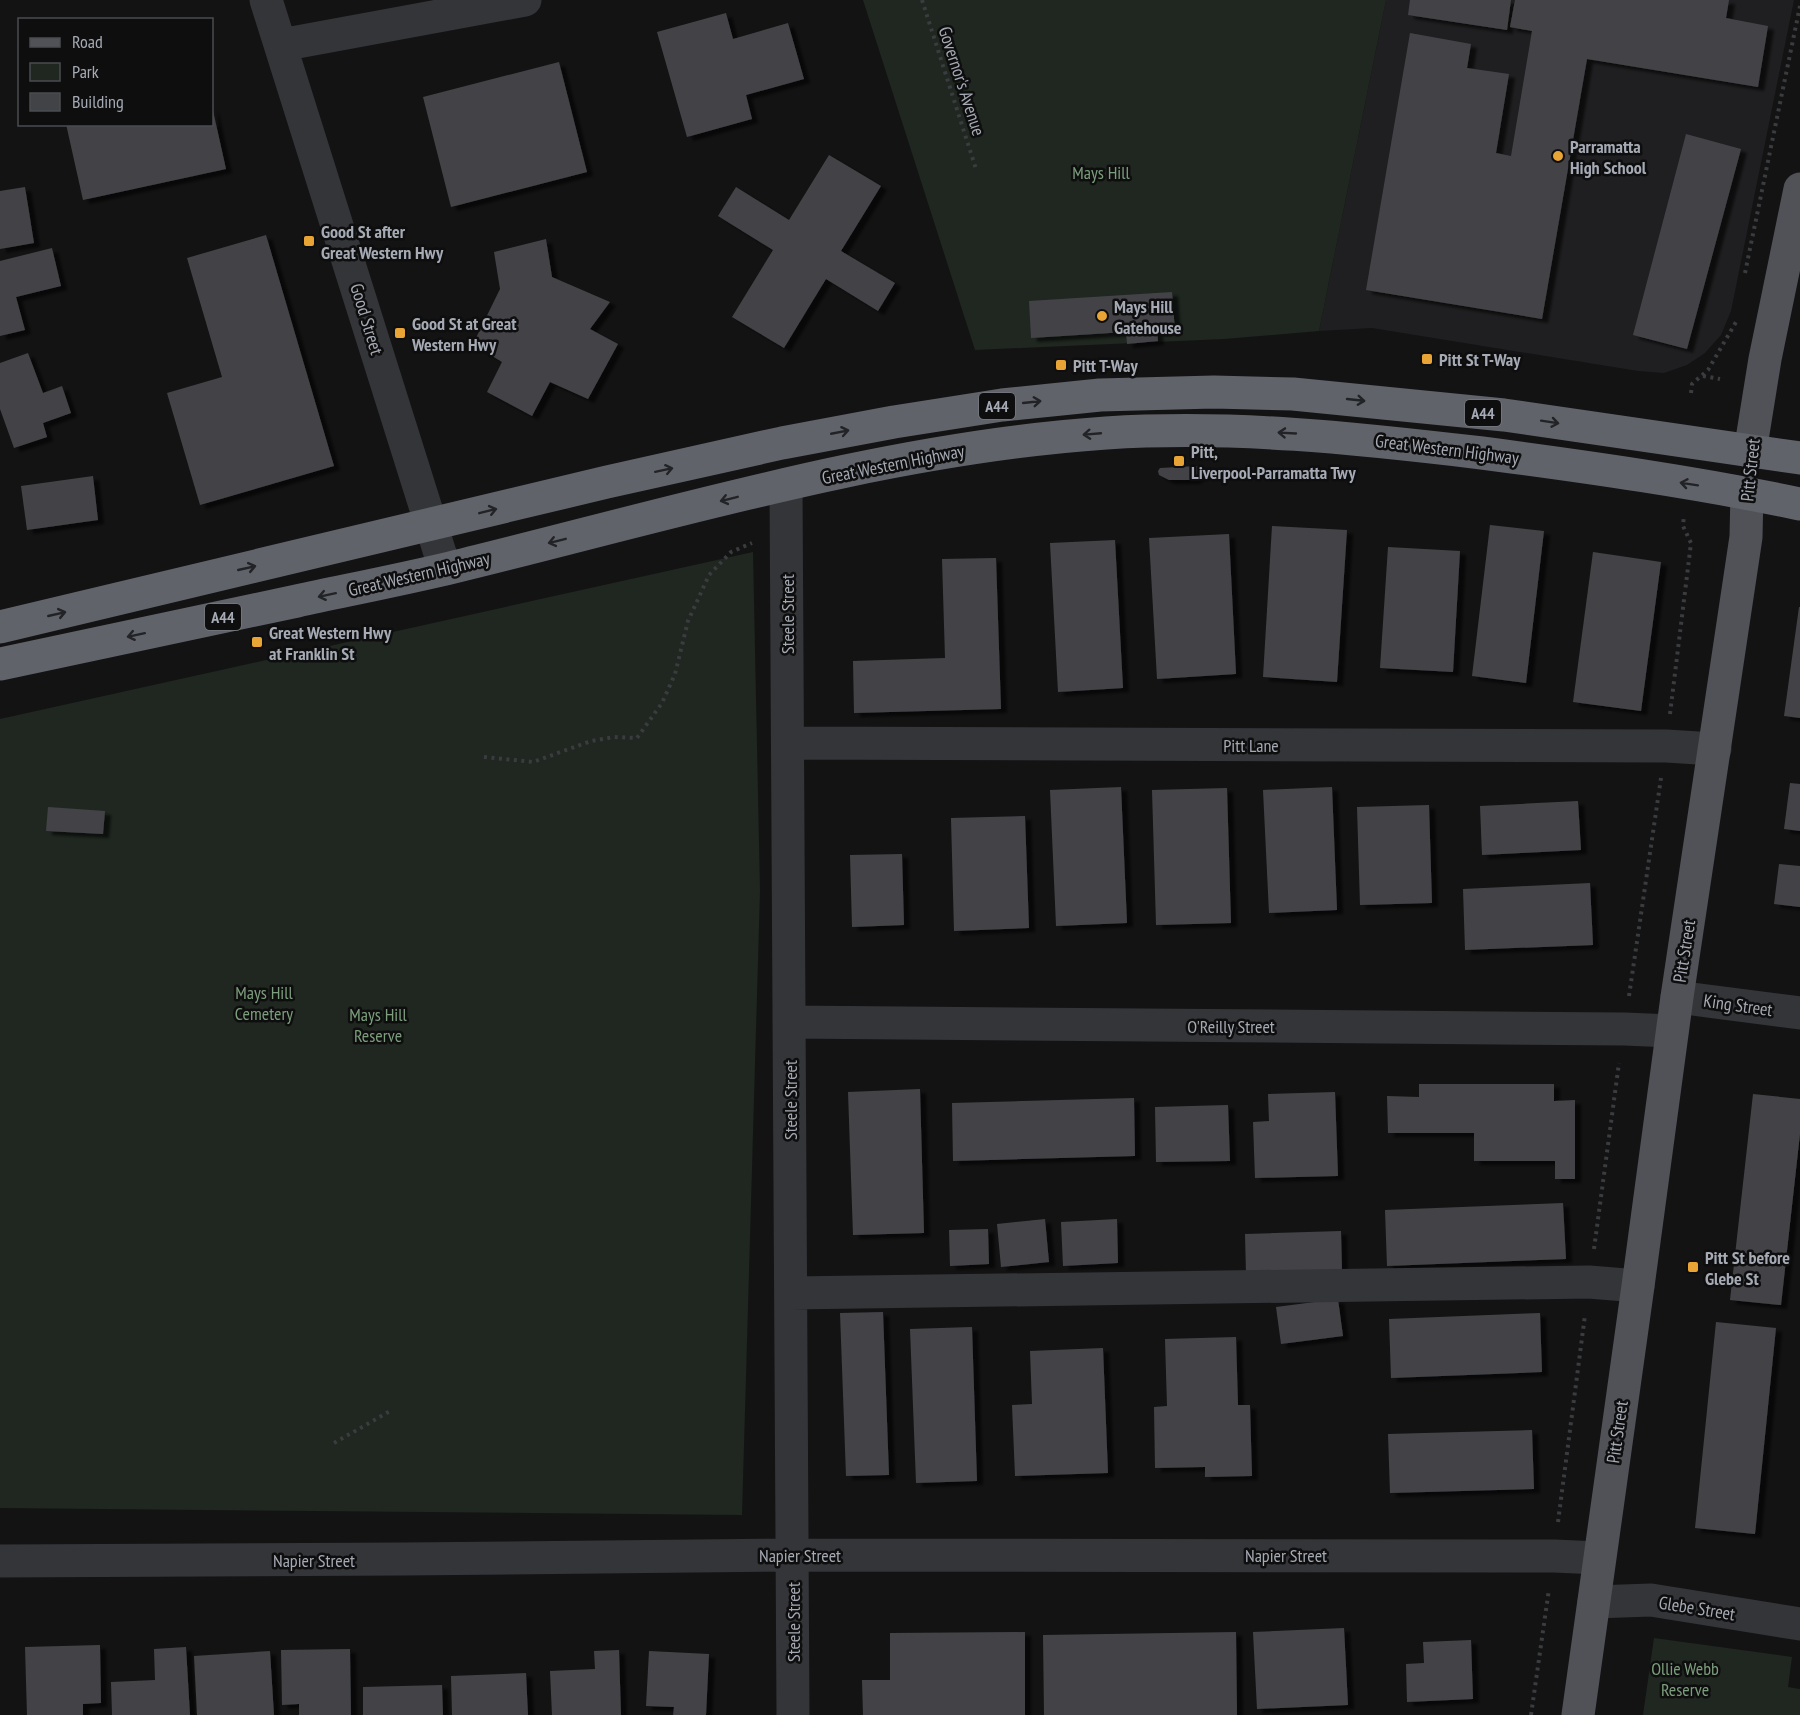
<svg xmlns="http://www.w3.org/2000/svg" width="1800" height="1715" font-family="'PT Sans Narrow',sans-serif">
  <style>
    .built { fill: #1f1f21 }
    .green { fill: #1f2720 }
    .building { fill: #424347; filter: url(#shadow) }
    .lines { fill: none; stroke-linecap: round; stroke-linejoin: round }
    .path { stroke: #3a3c40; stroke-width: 4; stroke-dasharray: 3 4.5; stroke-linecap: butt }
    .minor { stroke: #343539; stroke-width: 33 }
    .major { stroke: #505258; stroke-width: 33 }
    .highway { stroke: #60636a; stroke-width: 33 }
    .oneway { stroke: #222326 }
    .poi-dot { fill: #e9a436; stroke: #0e0e0f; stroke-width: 2 }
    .labels { text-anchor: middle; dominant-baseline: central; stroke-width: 5; stroke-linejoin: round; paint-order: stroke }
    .shield { fill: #0e0e0f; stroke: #787b82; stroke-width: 1.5 }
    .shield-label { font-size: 16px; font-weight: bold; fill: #a5aab4 }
    .street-label { font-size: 18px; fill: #a5aab4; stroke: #0e0e0f }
    .poi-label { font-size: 18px; font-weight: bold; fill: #a5aab4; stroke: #0e0e0f; text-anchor: start }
    .park-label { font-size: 18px; fill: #7d9e7d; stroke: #0e0e0f }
  </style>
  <defs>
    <filter id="shadow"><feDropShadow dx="6" dy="4" stdDeviation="1.5" flood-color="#0009"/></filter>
  </defs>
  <rect width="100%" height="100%" fill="#131314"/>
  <path class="built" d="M1386,0h408l-63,311 -10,24 -16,18 -18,12 -23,8 -26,-2 -266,-43 -53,3z"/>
  <path class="green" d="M863,0h523l-67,331 -95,8 -249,11z
    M753,552l7,339 -18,624 -742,-7v-789z
    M1654,1638l138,19 -4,30 12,2v26h-157z"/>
  <path class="building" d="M1410,0h101l-4,30 -99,-15z
    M1515,0h214l-3,18 42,8 -10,61 -171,-28 -45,260 -176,-29 44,-257 61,11 -4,24 42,6 -13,79 15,3 21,-125 -22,-4z
    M726,13l7,26 55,-16 16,56 -58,16 6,24 -65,18 -30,-105z
    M559,62l28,110 -136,35 -28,-110z
    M212,106l14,63 -143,31 -17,-76h146z
    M1686,134l55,15 -54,200 -54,-14z
    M829,155l52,31 -40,65 54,32 -17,28 -52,-32 -42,69 -52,-31 41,-67 -55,-34 18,-29 53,33z
    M25,187l9,56 -34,6v-58z
    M266,235l68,231 -134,39 -33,-112 55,-16 -35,-119z
    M546,239l6,38 58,25 -20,27 28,15 -30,55 -38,-17 -18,34 -45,-24 15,-30 -29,-18 27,-55 -6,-37z
    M52,248l9,38 -45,11 9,33 -25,6v-75z
    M1172,292l3,39 -18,1 1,9 -31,3 -1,-12 -95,6 -2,-37z
    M28,353l15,40 19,-7 9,27 -28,10 4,14 -33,11 -14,-39v-46z
    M1197,466l5,3 1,4 -9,7h-25l-10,-5 -1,-4 2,-3z
    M93,476l5,44 -71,10 -6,-44z
    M1490,525l54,6 -18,152 -54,-7z
    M1272,526l75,4 -10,152 -74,-5z
    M1229,534l7,140 -79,5 -8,-141z
    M1115,540l8,148 -65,4 -8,-149z
    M1388,547l72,4 -7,121 -73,-4z
    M1593,552l68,10 -20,149 -68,-9z
    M996,558l5,151 -147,4 -1,-52 92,-3 -3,-99z
    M1799,607h1v111l-16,-2z
    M1790,783l10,1v47l-16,-2z
    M1121,787l6,136 -71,3 -6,-136z
    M1332,787l5,123 -68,3 -6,-123z
    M1227,788l4,135 -75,2 -4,-135z
    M1578,801l3,49 -99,5 -2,-49z
    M1429,805l3,98 -72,2 -3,-98z
    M48,807l57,4 -2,23 -57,-3z
    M1025,816l4,112 -75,3 -3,-113z
    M902,854l2,71 -52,2 -2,-72z
    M1779,864l21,2v41l-26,-3z
    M1590,883l3,62 -128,5 -2,-61z
    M1419,1084h135v17l21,-1v79h-20v-18h-81v-28h-86l-1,-37 32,1z
    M920,1089l4,144 -71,2 -5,-143z
    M1335,1092l3,84 -83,2 -2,-56 16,-1 -1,-27z
    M1753,1094l47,5v35l-19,171 -51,-5z
    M1134,1098l1,58 -182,5 -1,-58z
    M1228,1105l2,56 -74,1 -1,-55z
    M1563,1203l3,56 -179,7 -2,-56z
    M1045,1219l4,43 -48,5 -4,-43z
    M1117,1219l1,44 -55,3 -2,-44z
    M988,1229l1,35 -39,2 -1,-36z
    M1341,1231l1,40 -96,3 -1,-40z
    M1338,1299l5,37 -62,8 -5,-37z
    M883,1312l6,163 -43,1 -6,-163z
    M1540,1313l2,59 -151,6 -2,-59z
    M1716,1322l60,6 -21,206 -60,-6z
    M972,1327l5,154 -61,2 -6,-154z
    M1236,1337l2,68h12l2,71 -47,1v-10l-50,1 -1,-61 13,-1 -2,-67z
    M1103,1348l5,125 -93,3 -3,-71 20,-1 -2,-53z
    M1532,1430l2,59 -144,4 -2,-59z
    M1344,1628l4,77 -91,4 -4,-77z
    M1025,1632v83h-162l-1,-35h28v-47z
    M1236,1632l1,83h-193l-1,-80z
    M1471,1640l2,59 -66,3 -1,-38 18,-1 -1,-21z
    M100,1645l1,58 -18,1v11h-56l-2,-68z
    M186,1647l4,68h-78l-1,-33 44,-2 -1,-31z
    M350,1649l1,66h-52v-11l-17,1 -1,-55z
    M619,1650l2,65h-69l-2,-44 45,-2 -1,-18z
    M270,1651l4,64h-77l-3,-59z
    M649,1651l60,3 -3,61h-33l1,-8 -28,-1z
    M526,1673l2,42h-76l-1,-39z
    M442,1685l1,30h-80v-28z"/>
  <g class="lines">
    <path class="path" d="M922,0l54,169
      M1745,273l55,-267
      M1703,376l17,3
      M1691,393l1,-9 16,-14 28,-48
      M1670,714l21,-171 -8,-17 1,-11
      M484,757l49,5 58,-21 23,-4 23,1 25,-35 13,-29 13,-53 21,-46 22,-23 21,-9
      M1629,996l32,-218
      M1594,1249l25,-186
      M334,1443l58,-33
      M1558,1522l27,-207
      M1531,1715l18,-126"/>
    <path class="minor" d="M266,0l179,569
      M281,45l244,-45
      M786,486l7,1229
      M788,743l878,3 49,3
      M1677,997l123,16
      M789,1022l835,7 48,2
      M791,1293l798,-11 49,4
      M0,1561l403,-2 389,-4 762,1 45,2
      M1594,1602l57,-2 149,24"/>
    <path class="major" d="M1750,452l15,-93 35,-170
      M1578,1715l60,-429 39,-289 69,-460 1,-45"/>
    <path class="highway" d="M0,627l607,-145 175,-39 112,-21 108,-17 98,-10 114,-3 79,2 211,21 296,43
      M0,664c99,-21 198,-42 297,-63 51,-11 102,-21 153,-33 214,-52 435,-120 656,-135 129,-8 249,5 376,20 106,14 213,29 318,51"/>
  </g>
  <defs><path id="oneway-shaft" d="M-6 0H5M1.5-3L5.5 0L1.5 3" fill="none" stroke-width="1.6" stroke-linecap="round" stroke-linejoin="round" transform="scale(1.5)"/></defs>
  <g class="oneway">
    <use href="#oneway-shaft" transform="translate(1356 400) rotate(6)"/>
    <use href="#oneway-shaft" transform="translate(1032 402) rotate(-6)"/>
    <use href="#oneway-shaft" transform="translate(1550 422) rotate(9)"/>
    <use href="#oneway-shaft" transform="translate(840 432) rotate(-11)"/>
    <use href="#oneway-shaft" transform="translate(1287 433) rotate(-177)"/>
    <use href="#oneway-shaft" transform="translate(1092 434) rotate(175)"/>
    <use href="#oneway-shaft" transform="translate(664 470) rotate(-12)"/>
    <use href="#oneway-shaft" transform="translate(1689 484) rotate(-171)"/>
    <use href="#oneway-shaft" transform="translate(729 499) rotate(166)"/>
    <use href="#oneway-shaft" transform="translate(488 511) rotate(-14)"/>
    <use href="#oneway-shaft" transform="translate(557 541) rotate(166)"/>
    <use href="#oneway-shaft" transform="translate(247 568) rotate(-13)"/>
    <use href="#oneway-shaft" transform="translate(327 595) rotate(168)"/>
    <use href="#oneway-shaft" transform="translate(57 614) rotate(-13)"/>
    <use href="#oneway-shaft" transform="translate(136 635) rotate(168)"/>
  </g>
  <g class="poi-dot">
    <circle cx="1558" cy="156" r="6"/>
    <rect x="303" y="235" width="12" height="12" rx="3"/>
    <circle cx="1102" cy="316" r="6"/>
    <rect x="394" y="327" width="12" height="12" rx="3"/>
    <rect x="1421" y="353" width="12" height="12" rx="3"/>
    <rect x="1055" y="359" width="12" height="12" rx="3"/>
    <rect x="1173" y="455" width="12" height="12" rx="3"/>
    <rect x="251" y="636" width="12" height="12" rx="3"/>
    <rect x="1687" y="1261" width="12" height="12" rx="3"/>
  </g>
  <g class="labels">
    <g class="shield">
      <rect x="979" y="393" width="36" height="26" rx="4.5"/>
      <rect x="1465" y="400" width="36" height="26" rx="4.5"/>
      <rect x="205" y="604" width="36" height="26" rx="4.5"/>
    </g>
    <g class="shield-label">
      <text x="997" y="406">A44</text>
      <text x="1483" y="413">A44</text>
      <text x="223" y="617">A44</text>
    </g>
    <g class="street-label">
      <text transform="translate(962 81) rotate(72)">Governor's Avenue</text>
      <text transform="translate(367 319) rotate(73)">Good Street</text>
      <text transform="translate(1447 449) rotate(7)">Great Western Highway</text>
      <text transform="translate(893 464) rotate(-11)">Great Western Highway</text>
      <text transform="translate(1750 470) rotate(-84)">Pitt Street</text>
      <text transform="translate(419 574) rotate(-13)">Great Western Highway</text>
      <text transform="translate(787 614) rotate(-90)">Steele Street</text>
      <text x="1251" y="745">Pitt Lane</text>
      <text transform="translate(1684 951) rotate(-81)">Pitt Street</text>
      <text transform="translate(1738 1005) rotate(8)">King Street</text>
      <text x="1231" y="1026">O'Reilly Street</text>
      <text transform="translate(790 1100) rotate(-90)">Steele Street</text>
      <text transform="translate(1617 1432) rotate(-82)">Pitt Street</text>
      <text x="800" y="1555">Napier Street</text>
      <text x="1286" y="1555">Napier Street</text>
      <text x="314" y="1560">Napier Street</text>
      <text transform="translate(1697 1608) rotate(9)">Glebe Street</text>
      <text transform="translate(793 1622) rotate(-90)">Steele Street</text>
    </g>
    <g class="poi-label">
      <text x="1570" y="146">Parramatta<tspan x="1570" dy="21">High School</tspan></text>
      <text x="321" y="231">Good St after<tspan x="321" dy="21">Great Western Hwy</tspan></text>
      <text x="1114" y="306">Mays Hill<tspan x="1114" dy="21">Gatehouse</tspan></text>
      <text x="412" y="323">Good St at Great<tspan x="412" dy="21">Western Hwy</tspan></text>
      <text x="1439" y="359">Pitt St T-Way</text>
      <text x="1073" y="365">Pitt T-Way</text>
      <text x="1191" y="451">Pitt,<tspan x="1191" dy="21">Liverpool-Parramatta Twy</tspan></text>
      <text x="269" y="632">Great Western Hwy<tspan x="269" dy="21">at Franklin St</tspan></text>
      <text x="1705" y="1257">Pitt St before<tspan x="1705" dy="21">Glebe St</tspan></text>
    </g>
    <g class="park-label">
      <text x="1101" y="172">Mays Hill</text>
      <text x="264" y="992">Mays Hill<tspan x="264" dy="21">Cemetery</tspan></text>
      <text x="378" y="1014">Mays Hill<tspan x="378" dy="21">Reserve</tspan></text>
      <text x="1685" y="1668">Ollie Webb<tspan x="1685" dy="21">Reserve</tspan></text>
    </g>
  </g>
  <rect x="18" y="18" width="195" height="108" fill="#0e0e0f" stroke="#4a4c51" stroke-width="1.5"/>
  <rect x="30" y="38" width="30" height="9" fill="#505258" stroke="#4a4c51" stroke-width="1.5"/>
  <text x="72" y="48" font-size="18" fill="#a5aab4">Road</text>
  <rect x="30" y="63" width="30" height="18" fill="#1f2720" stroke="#4a4c51" stroke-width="1.5"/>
  <text x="72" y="78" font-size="18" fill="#a5aab4">Park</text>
  <rect x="30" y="93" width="30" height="18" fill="#424347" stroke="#4a4c51" stroke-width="1.5"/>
  <text x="72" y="108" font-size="18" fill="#a5aab4">Building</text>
</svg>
